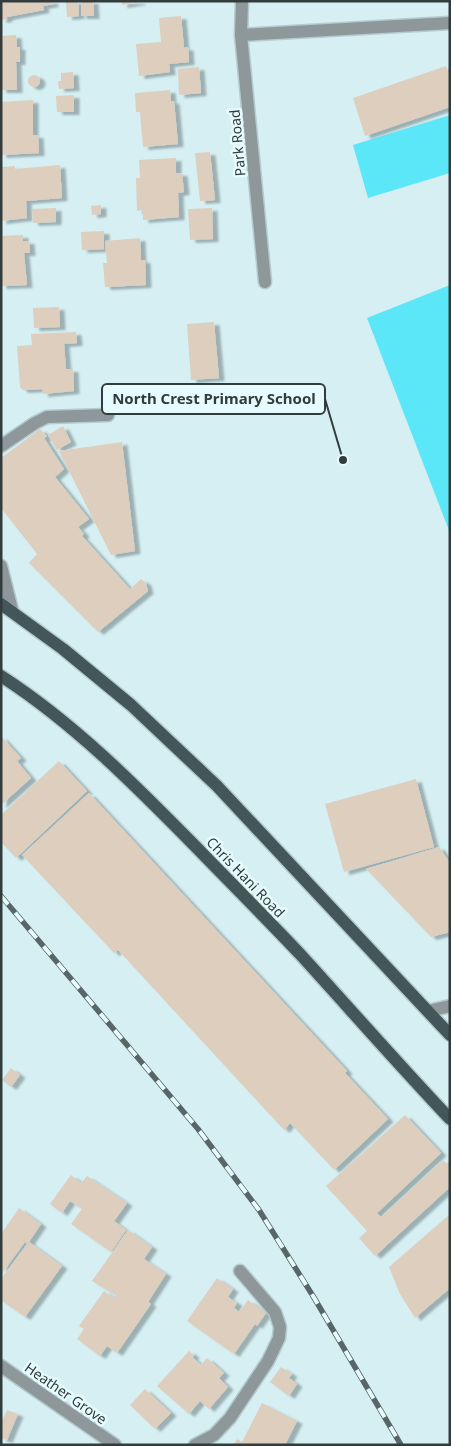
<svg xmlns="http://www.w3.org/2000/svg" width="451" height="1446" font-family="'Noto Sans',sans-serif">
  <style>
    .green { fill: #5ce7f9 }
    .building { fill: #ddcebe; filter: url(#shadow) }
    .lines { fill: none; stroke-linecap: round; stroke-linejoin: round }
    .minor-casing { stroke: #b4cbcf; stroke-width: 15 }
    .major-casing { stroke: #b4cbcf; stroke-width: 15 }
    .minor { stroke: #8e989a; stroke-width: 12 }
    .major { stroke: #435659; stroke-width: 12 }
    .rail-casing { stroke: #586667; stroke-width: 5.5 }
    .rail { stroke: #e6fbfe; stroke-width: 4; stroke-dasharray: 11; stroke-linecap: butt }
    .labels { text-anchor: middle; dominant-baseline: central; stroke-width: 5; stroke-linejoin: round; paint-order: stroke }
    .street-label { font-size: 14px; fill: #323c3d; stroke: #e6fbfe }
    .leader { fill: none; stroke: #323c3d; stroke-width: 2 }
    .callout-dot { fill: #323c3d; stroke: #e6fbfe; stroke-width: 2 }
    .callout { fill: #e6fbfe; stroke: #323c3d; stroke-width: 2 }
    .callout-label { font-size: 15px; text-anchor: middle; font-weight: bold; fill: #323c3d }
  </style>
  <defs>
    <filter id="shadow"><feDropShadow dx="5.5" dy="3" stdDeviation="1" flood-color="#0004"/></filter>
  </defs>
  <rect width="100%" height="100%" fill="#d5eff3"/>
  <path class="green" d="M450,115v58l-82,25 -15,-53z
    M450,285v248l-83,-215z"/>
  <path class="building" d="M1,1h52v3l-10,2 1,4 -37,7v2l-6,1z
    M66,1h12l1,15 -12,1z
    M81,1h12l1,15h-13z
    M122,1h18v1l-18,3z
    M181,16l3,32 4,-1 1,15 -20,2 1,8 -31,4 -3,-32 25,-2 -2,-24z
    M16,35l1,12h3v15h-4l1,28h-16v-54z
    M446,66l4,11v30l-85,29 -12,-38z
    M199,67l2,26 -22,2 -1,-26z
    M73,72l1,16 -15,1 -1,-8h3v-8z
    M28 81a6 6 0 1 1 12 0a6 6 0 1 1-12 0Z
    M170,90l1,11h3l4,43 -35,3 -3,-35h-4l-1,-19z
    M74,95v17h-17l-1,-16z
    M33,100v35h5l1,18 -38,2v-53z
    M210,152l5,48 -15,1 -5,-48z
    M176,158v15h6l2,19 -6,1 1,24 -36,3v-10l-6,1 -1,-33h4l-1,-18z
    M60,165l2,33 -36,3 1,17 -26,3v-54l14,-1v3z
    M101,205v9l-9,1 -1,-9z
    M56,208v14l-23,1 -1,-14z
    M212,208l1,31 -23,1 -2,-31z
    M104,231v18l-22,1 -1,-18z
    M23,235v6h6l1,12h-6l3,32 -26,1v-50z
    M140,238l1,22h4l1,25 -41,2 -2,-24h4l-2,-22z
    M59,307l1,20 -26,1 -1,-20z
    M214,322l5,56 -28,2 -4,-56z
    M76,332l1,11 -13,1 2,25h7l1,22 -31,3 -1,-5 -19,1 -3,-3 -3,-41 15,-1 -1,-11z
    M63,426l8,16 -14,8 -9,-15z
    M40,429l7,7 -3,2 20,31 -9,8 34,42 -11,8 6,7 -2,2 48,53 11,-10 5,4 2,8 -50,41 -69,-69 8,-9 -36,-46v-50z
    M122,442l13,109 -24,4 -52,-104z
    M1,736l20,22 -4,3 14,17 -30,27z
    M59,761l28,30 -71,67 -15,-16v-27z
    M416,779l18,68 -90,25 -19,-68z
    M89,793l258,278 -2,2 43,46 -54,51 -44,-47 -6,7 -166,-180 -4,3 -92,-98z
    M439,847l11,16v69l-19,5 -65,-68z
    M11,1068l9,7 -9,12 -9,-7z
    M405,1115l36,38 -64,60 4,4 62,-57 7,7v20l-75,69 -16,-18 8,-7 -41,-45z
    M71,1175l10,8 6,-7 40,27 -13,18 12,9 -15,22 -40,-28 11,-15 -12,-8 -8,12 -12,-9z
    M19,1208l22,16 -12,18 33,24 -37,51 -24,-17v-21l26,-35 -2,-2 -24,33v-41z
    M450,1214v74l-35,30 -15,-24 -11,-27z
    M128,1230l24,17 -8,12 22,15 -18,28 3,2 -34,49 -10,-7 -7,10 -23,-17 7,-10 -5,-3 25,-35 10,7 2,-3 -24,-14z
    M217,1278l16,11 -5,8 9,6 -3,5 5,4 9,-12 18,13 -9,13 -2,-2 -21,30 -47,-33z
    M189,1351l5,4 -2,2 9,8 6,-7 17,15 -5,5 9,9 -19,22 -9,-8 -11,13 -32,-28z
    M281,1367l11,7 -3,4 8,6 -8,12 -19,-14z
    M145,1389l26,24 -16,16 -25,-24z
    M262,1403l35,18 -12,24h-51l3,-6 5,3z
    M7,1410l11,4 -11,26 -6,-2v-15z"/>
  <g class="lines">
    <defs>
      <path id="minor" d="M242,1l-1,34 24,247
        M241,35l209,-12
        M1,446l34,-23 12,-6 61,-2
        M1,566l11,44
        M428,1011l22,-5
        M1,1366l114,79
        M195,1445l19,-10 16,-17 38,-57 11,-23 1,-11 -5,-15 -35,-41"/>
      <path id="major" d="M1,604l62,45 68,56 86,81 233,249
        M1,676c73,47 135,110 196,172 34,35 69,70 103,106 50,55 99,111 150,165"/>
    </defs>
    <use href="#minor" class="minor-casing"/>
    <use href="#major" class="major-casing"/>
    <use href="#minor" class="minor"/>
    <use href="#major" class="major"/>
    <defs>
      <path id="rail" d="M1,896l197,233 61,81 54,86 88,149"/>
    </defs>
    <use href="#rail" class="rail-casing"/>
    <use href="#rail" class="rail"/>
  </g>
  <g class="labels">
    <g class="street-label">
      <text transform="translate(237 143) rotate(-95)">Park Road</text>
      <text transform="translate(246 877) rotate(46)">Chris Hani Road</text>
      <text transform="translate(66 1393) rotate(35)">Heather Grove</text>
    </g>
  </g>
  <path class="leader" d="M343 460L325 399"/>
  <circle class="callout-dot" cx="343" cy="460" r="5"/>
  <rect class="callout" x="102" y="384" width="223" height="30" rx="5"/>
  <g class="callout-label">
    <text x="214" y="404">North Crest Primary School</text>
  </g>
  <rect width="451" height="1446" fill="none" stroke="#323c3d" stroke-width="5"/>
</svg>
